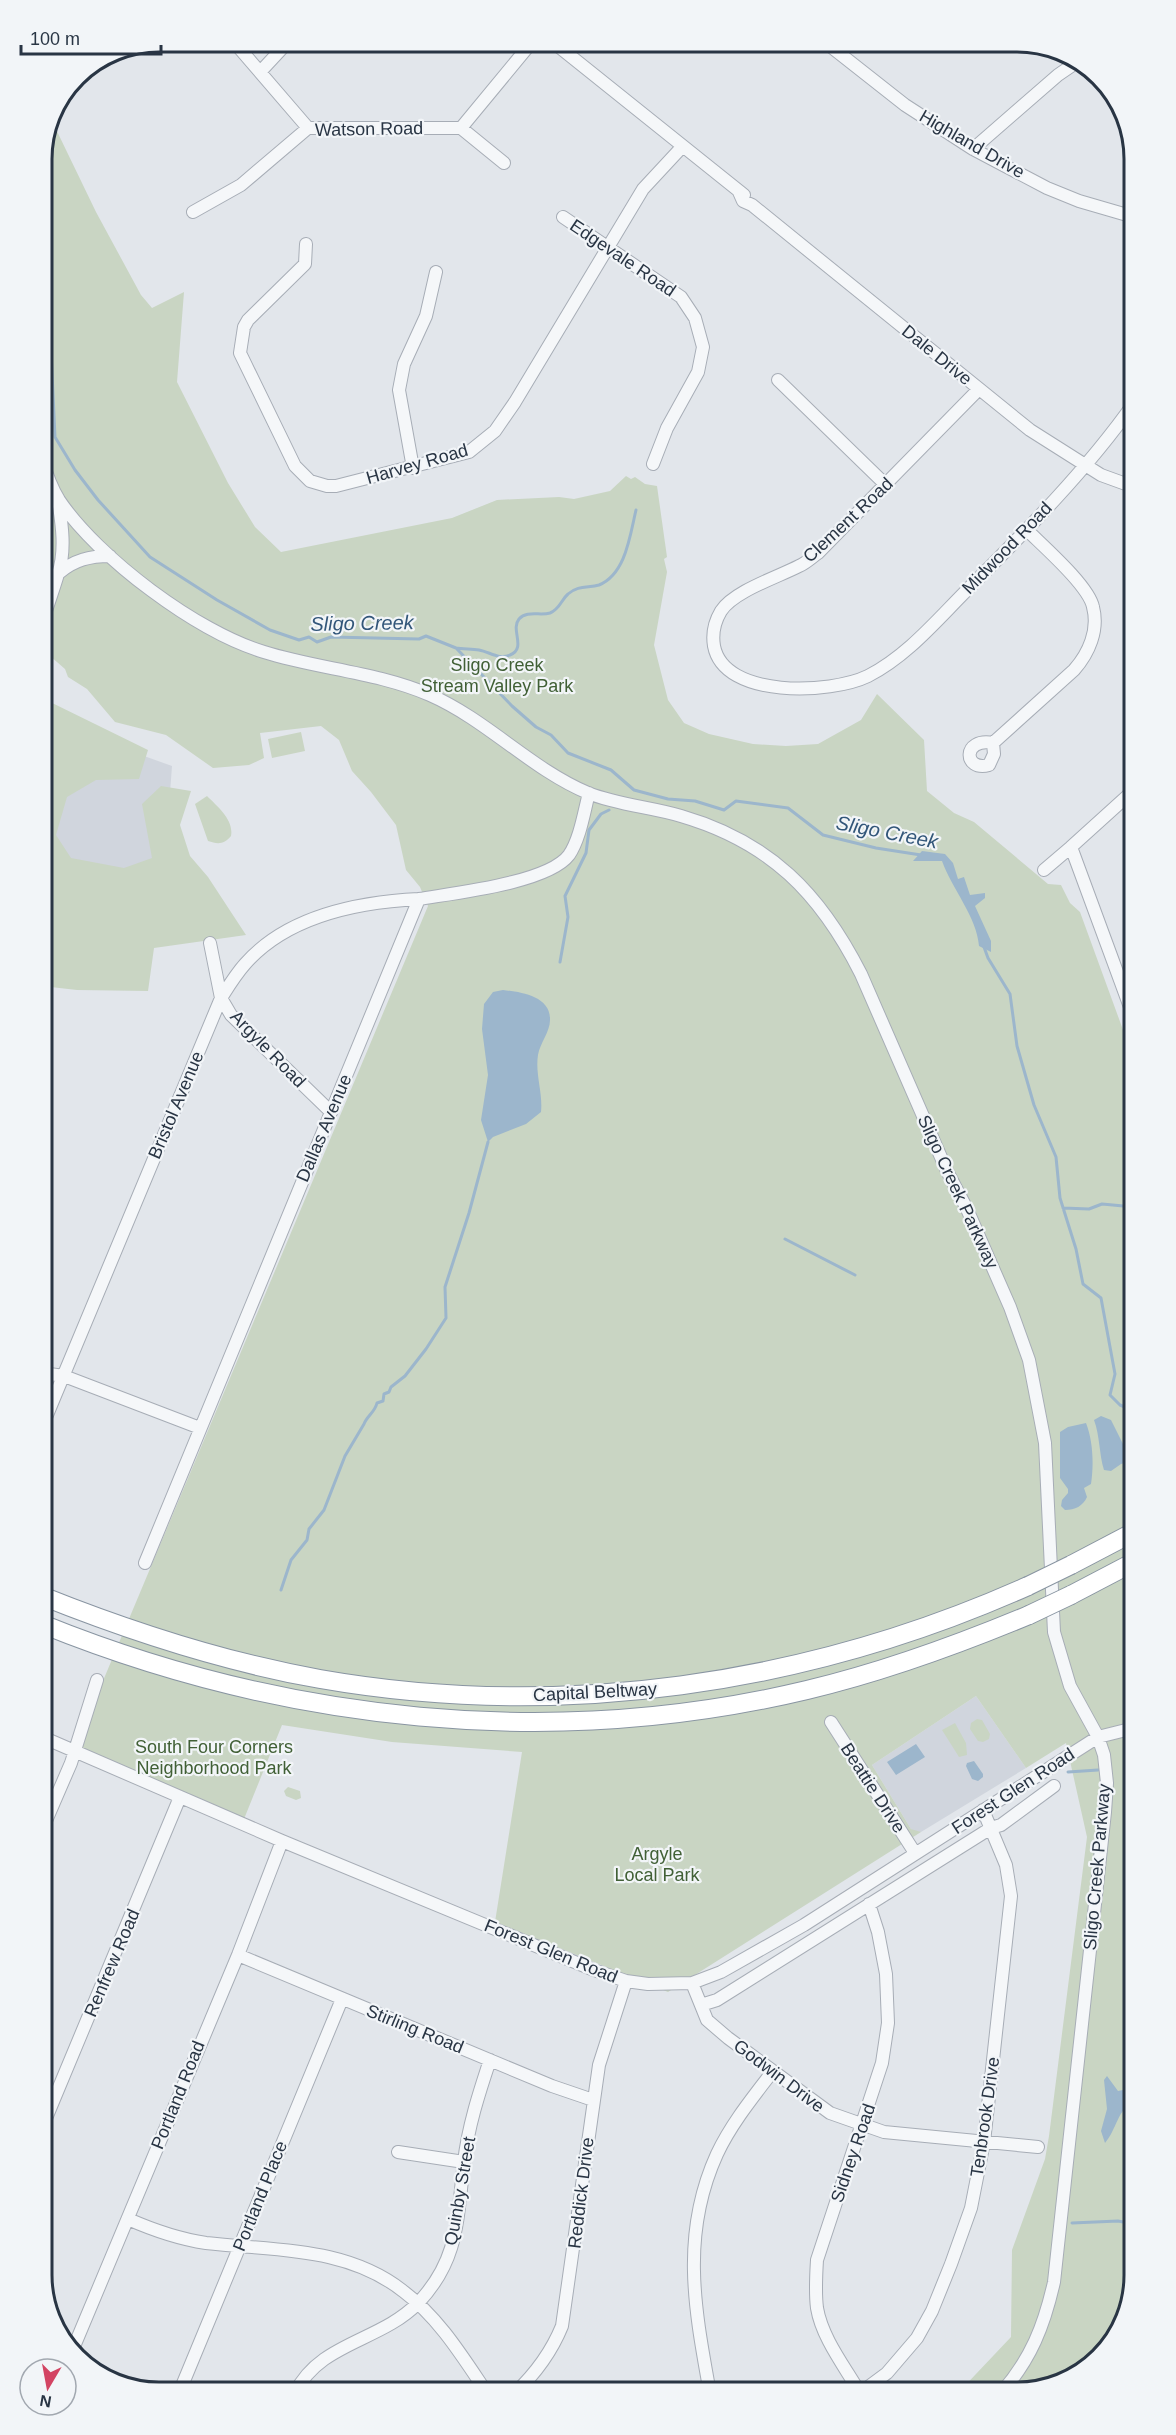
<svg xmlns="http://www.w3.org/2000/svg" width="1176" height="2435" font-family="Arial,sans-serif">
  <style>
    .built { fill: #d0d5dd }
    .green { fill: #c9d5c3 }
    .water { fill: #9cb6cc }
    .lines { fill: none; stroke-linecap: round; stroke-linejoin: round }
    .stream { stroke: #9cb6cc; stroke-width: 3 }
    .minor-casing { stroke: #a7adb6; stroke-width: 14 }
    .highway-casing { stroke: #8995a2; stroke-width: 20 }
    .minor { stroke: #f5f7f9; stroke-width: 12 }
    .highway { stroke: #fff; stroke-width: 18 }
    .highway-bridge-casing { stroke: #8995a2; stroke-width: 20; stroke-linecap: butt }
    .highway-bridge { stroke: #fff; stroke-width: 18 }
    .labels { text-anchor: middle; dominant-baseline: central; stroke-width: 4.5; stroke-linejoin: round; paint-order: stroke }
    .street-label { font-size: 18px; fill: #293544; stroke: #f2f5f8 }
    .park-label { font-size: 18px; fill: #416036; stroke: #f2f5f8 }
    .water-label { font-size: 20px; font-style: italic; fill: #325679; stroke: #f2f5f8 }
    .rim { fill: none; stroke: #293544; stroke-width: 3 }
  </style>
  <rect width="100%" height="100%" fill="#e2e6eb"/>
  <path class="built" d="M77,732l95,34 -9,121 -81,6 -40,-88z
    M976,1696l50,72 -105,64h-6l-4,-3 -39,-64z"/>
  <path class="green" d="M53,123l43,89 45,83 11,13 32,-16 -7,90 51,101 27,44 26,25 171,-34 45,-18 62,-3 15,2 36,-8 16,-15 5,3 4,-2 10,7 12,2 10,71 -3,2 3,13 -13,73 14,55 16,23 25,11 44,10 33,2 32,-2 43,-24 16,-26 47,46 3,51 27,22 20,9 74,62 13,1 9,18 10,9 54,148v1216l-20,65 -53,43 -45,9h-58l53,-56 1,-87 33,-91 4,-23 38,-299 -21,-94 -40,25 -50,-72 -104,69 39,64 10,3 -253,160 -173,-70 27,-170 -130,-10 -110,-17 -38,94 -170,-69 354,-844 -8,-19 -14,-17 -10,-45 -25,-33 -19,-21 -13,-31 -18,-14 -61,7 4,25 -15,7 -36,3 -47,-33 -51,-13 -28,-33 -19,-12 -3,-8 -23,-20v-497l6,-24z
    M42,698l106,52 -9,29 -43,1 -29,17 -11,38 15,23 53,10 28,-10 -10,-54 19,-18 30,5 -11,34 10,31 18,21 38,58 -92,13 -6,43 -71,-1 -35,-4z
    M301,732l4,19 -33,7 -4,-19z
    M207,796c11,11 27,24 24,40 -7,9 -14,8 -23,5l-13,-37z
    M977,1719l5,1 8,14 -1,5 -6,3 -5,-1 -8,-12 1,-6z
    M955,1723l11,20 1,12 -8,2 -17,-27z
    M288,1787l12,4 1,7 -5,2 -10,-4 -2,-5z"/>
  <path class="water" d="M922,851l23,3 8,9 5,16 6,-2 6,18 15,-2v5l-10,8 16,35v11l-12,-6c-2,-29 -27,-57 -37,-85h-29z
    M503,990c17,2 48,6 47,30 0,12 -10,23 -12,35 -3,19 5,38 3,57l-15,12 -33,13 -5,5 -7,-22 7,-45 -6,-46 2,-25 9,-12z
    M1101,1416l10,4 19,38 -2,4 -7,2 -10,7 -7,-1c-5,-16 -4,-34 -10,-50z
    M1086,1423c7,18 8,41 5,61l-7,4 3,9c-4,9 -12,13 -22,13l-4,-4 1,-6 6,-7v-4l-8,-11v-46l8,-5z
    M916,1744l9,13 -29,18 -9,-13z
    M1134,1758v29l-11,-22z
    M974,1761l9,13v3l-5,4 -6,-2 -6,-13 1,-3z
    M1134,2065v36c-17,9 -17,28 -29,42l-4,-12 6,-22 -3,-29 3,-4 11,15 5,-1 7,-24z"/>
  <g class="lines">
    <path class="stream" d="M42,291l7,17 6,129 20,33 23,30 52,57 67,43 53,30 29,10 10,-3 8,5 14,-5 88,2 7,-3 30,12 56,58 24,21 15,8 17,18 43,17 23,20 34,9 27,2 29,9 12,-9 52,7 35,27 53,13 45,7
      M456,648c7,1 15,1 23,2 11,2 20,10 31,5 17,-7 0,-25 9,-36 8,-9 21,-3 31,-6 10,-4 11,-13 18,-19 10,-9 20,-6 31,-9 27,-11 31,-50 37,-75
      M984,947l4,11 22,36 7,52 17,59 22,52 4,41 16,51 7,35 18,14 14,76 -5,21 10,10 14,6
      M560,962l8,-45 -3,-21 21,-43 3,-23 12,-16 8,-4
      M1063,1208l26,1 13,-5 32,3
      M785,1239l70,36
      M281,1590l10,-30 16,-20 2,-11 15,-19 21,-54 19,-32c3,-8 11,-12 13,-21l6,-2 1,-7 5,-2 2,-5 14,-11 21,-27 20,-31 -1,-31 24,-74 19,-71
      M1068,1772l30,-2
      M1072,2223l46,-2 16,3"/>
    <defs>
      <path id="minor" d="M234,42l74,86
        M553,42l191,153
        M825,42l80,63 68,44 74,39 32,13 55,16
        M261,71l27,-29
        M461,128l43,35
        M973,149l85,-74 19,-13
        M739,192l4,9 9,4 278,225 71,45 33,12
        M193,212l48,-27 67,-57h153l71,-86
        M563,217l118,80 14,21 8,29 -5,25 -31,56 -14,36
        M306,244l-1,20 -57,56 -4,7 -4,26 55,113 15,15 17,5h9l133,-34 26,-21 20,-29 128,-213 39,-42
        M778,380l108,105
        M979,389l-161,164c-6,4 -12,10 -19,13 -21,11 -65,25 -78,45 -6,10 -9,23 -7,35 10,53 117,48 154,30 39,-20 68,-55 99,-86 59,-59 119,-119 167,-187
        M42,459c4,14 9,28 17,41 39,58 138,132 205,152 54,17 113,20 166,43 57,25 101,74 158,98 30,12 63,14 93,23 89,26 139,77 180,158l86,197 20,38 43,98 19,53 16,83 9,189 16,54 28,51 6,18 3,28 -2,29 -51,470c-10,44 -23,77 -53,111
        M413,468l-14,-78 5,-26 22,-48 10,-44
        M59,573c15,-13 31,-17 51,-17
        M42,623c5,-16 11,-32 16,-49 8,-23 4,-50 0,-74
        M993,743c-31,-6 -30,29 -4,22l5,-11 -1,-11 81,-73c15,-17 25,-40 19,-63 -4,-21 -50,-61 -66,-77
        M1044,870l27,-23
        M210,943l11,55 10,17 100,97
        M1134,1018l-63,-171 63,-57
        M42,1373l22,3 136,52
        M42,1427l179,-429c7,-11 15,-24 24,-34 42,-48 113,-62 174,-65
        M145,1563l274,-664c35,-6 129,-16 150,-44 11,-16 15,-43 20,-62
        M831,1722l84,131
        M42,1737l240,104 312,129 32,11 22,3 44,-1 29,-11 83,-47 294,-188 36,-9
        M42,1830l29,-67 26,-83
        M238,1955l314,131 41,14
        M692,1983l15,37 21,18 102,75 54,19 154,15
        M701,2005l16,-5 274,-172 10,-3 53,-39
        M42,2128l138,-331
        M398,2152l66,10
        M128,2219c25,11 51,20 78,24 67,8 140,3 197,48 36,27 59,65 84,102
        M73,2349l165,-394 44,-114
        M179,2393l163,-394
        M295,2393c25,-51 85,-51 123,-90 42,-44 39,-86 46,-141 4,-35 15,-69 26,-102
        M515,2393c21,-20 36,-40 47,-67l37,-261 27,-84
        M710,2393c-15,-83 -30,-158 7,-239 14,-30 36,-57 56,-83
        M860,2393l27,-20 30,-35 15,-27 19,-47 20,-56 13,-66 27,-246 -5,-31 -23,-55
        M860,2393c-15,-26 -38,-55 -43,-85 -2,-16 -1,-32 0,-48l65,-197 6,-40 -2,-49 -8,-42 -9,-28"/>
      <path id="highway" d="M1071,1565l63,-33
        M1071,1595l63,-33
        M42,1596c90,36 182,66 278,83 240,42 487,6 708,-93
        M42,1624c242,98 510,127 765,66 76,-18 150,-45 222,-75"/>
    </defs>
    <use href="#minor" class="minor-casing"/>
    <use href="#highway" class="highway-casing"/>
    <use href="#minor" class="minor"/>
    <use href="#highway" class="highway"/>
    <defs>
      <path id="highway-bridge" d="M1028,1586l43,-21
        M1029,1615l42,-20"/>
    </defs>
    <use href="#highway-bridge" class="highway-bridge-casing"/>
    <use href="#highway-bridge" class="highway-bridge"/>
  </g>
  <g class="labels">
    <g class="street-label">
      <text transform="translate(369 129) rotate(-1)">Watson Road</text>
      <text transform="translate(972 144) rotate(30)">Highland Drive</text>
      <text transform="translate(623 258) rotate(34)">Edgevale Road</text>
      <text transform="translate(937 355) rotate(39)">Dale Drive</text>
      <text transform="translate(417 464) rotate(-16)">Harvey Road</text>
      <text transform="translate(848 520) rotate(-43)">Clement Road</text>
      <text transform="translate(1007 548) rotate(-46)">Midwood Road</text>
      <text transform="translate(268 1049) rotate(46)">Argyle Road</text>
      <text transform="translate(176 1105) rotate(-67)">Bristol Avenue</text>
      <text transform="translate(324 1128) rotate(-67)">Dallas Avenue</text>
      <text transform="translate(958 1192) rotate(65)">Sligo Creek Parkway</text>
      <text transform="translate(595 1692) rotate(-3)">Capital Beltway</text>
      <text transform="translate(873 1788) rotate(57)">Beattie Drive</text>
      <text transform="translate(1013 1791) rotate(-33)">Forest Glen Road</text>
      <text transform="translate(1097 1867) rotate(-85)">Sligo Creek Parkway</text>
      <text transform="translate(551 1951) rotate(22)">Forest Glen Road</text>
      <text transform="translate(112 1963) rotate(-67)">Renfrew Road</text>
      <text transform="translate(415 2029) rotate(22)">Stirling Road</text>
      <text transform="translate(779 2076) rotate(37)">Godwin Drive</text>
      <text transform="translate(178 2095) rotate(-68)">Portland Road</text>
      <text transform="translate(985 2117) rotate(-82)">Tenbrook Drive</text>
      <text transform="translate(853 2153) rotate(-71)">Sidney Road</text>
      <text transform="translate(460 2191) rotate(-80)">Quinby Street</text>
      <text transform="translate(581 2193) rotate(-83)">Reddick Drive</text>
      <text transform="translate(260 2196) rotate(-68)">Portland Place</text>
    </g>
    <g class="park-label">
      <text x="497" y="665">Sligo Creek<tspan x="497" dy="21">Stream Valley Park</tspan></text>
      <text x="214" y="1747">South Four Corners<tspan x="214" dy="21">Neighborhood Park</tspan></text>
      <text x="657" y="1854">Argyle<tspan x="657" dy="21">Local Park</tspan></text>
    </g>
    <g class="water-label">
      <text transform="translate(362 623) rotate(-1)">Sligo Creek</text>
      <text transform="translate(887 832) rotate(11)">Sligo Creek</text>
    </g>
  </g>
  <path d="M0 0H1176V2435H0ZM159 52H1017A107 107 0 0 1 1124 159V2275A107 107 0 0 1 1017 2382H159A107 107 0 0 1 52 2275V159A107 107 0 0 1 159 52Z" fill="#f2f5f8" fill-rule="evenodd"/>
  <path class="rim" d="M159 52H1017A107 107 0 0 1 1124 159V2275A107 107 0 0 1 1017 2382H159A107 107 0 0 1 52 2275V159A107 107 0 0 1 159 52Z"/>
  <g transform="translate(48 2387) rotate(190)"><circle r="28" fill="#f2f5f8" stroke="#a2a8b0" stroke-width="1.5"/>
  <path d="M0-4.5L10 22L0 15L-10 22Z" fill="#d34463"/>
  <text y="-9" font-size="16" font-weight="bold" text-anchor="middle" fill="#293544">N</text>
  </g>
  <path d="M21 45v9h140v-9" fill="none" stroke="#293544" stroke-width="3"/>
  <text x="30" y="45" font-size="18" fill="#293544" stroke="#f2f5f8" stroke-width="4.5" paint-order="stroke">100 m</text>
</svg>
